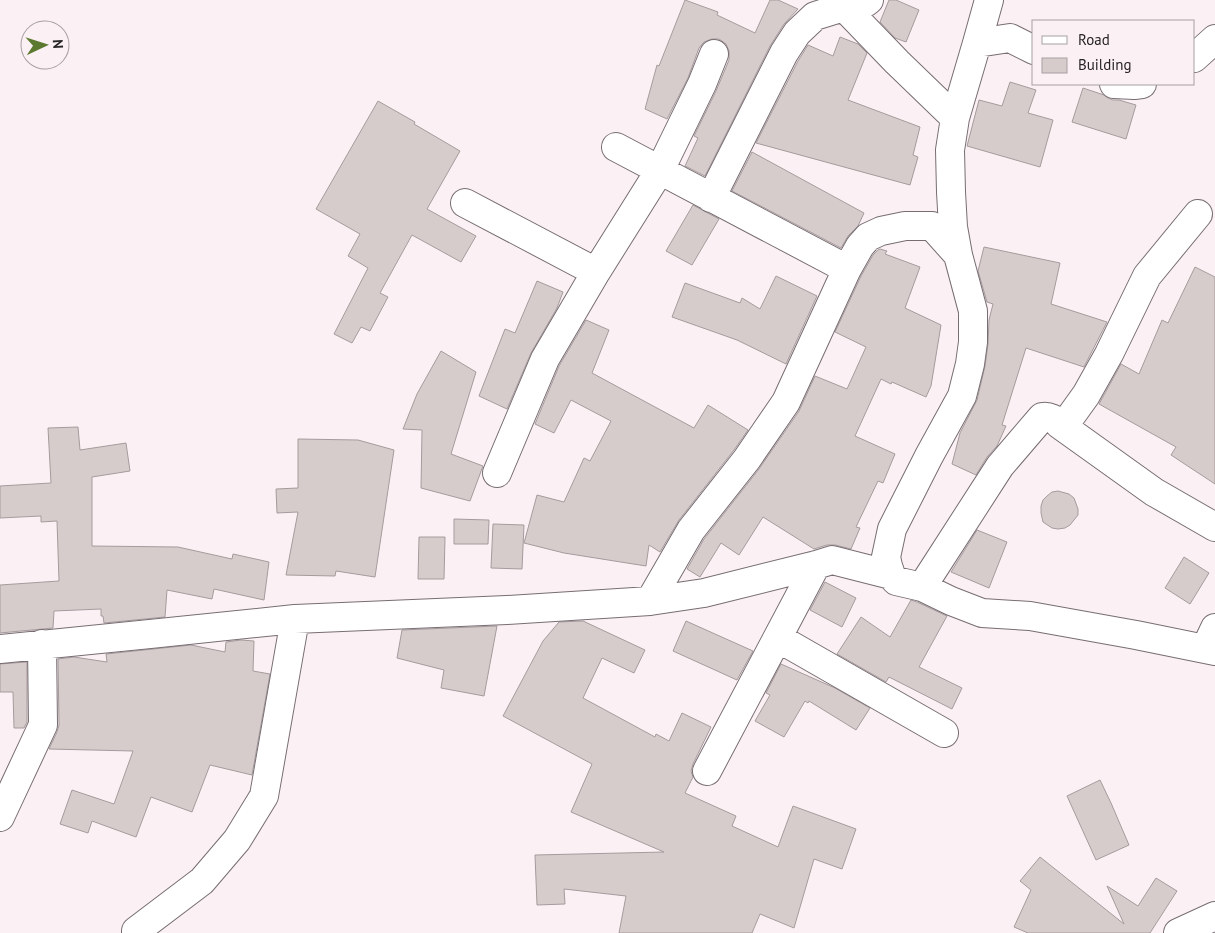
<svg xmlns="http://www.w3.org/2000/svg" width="1215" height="933" font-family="'PT Sans',sans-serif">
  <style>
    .building { fill: #d7cccc; stroke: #a69b9c }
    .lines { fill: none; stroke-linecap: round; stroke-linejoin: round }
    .minor-casing { stroke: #776d72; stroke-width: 30 }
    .minor { stroke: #fff; stroke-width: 28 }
  </style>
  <rect width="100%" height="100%" fill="#fbf1f5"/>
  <path class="building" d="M685,0l33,12 -1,3 38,18 15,-33h8l20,9 -14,15 -14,22 -65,130 -20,-10 13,-28 -4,-2 22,-45 13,-31v-9l-3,-7 -7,-5h-7l-8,3 -5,6 -11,30 -21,41 -22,-10 12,-44 2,1z
    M889,0h7l23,10 -13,32 -11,-4 -15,-16z
    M840,37l18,7 9,9 -19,47 72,27 -7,28 5,2 -8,28 -154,-42 42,-82 10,-16 25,11z
    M1010,82l26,8 -8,23 25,7 -13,47 -73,-21 12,-46 23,6z
    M1083,88l21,7 2,2 7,3h6l17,5 -10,34 -54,-17z
    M378,101l37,21 -1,2 46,27 -33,58 49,27 -15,26 -49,-27 -32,58 8,4 -18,34 -9,-4 -9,16 -18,-9 34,-66 -20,-12 12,-22 -44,-25z
    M752,152l112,61 -6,13 -10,10 -7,12 -109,-57z
    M693,205l26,14 -27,46 -26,-14z
    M984,247l76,16 -9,41 56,18 -23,45 -58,-19 -24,77 4,1 -9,20 -10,11 -11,18 -24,-11 8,-31 17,-33 8,-34 3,-22 1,-24 4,-16 -6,-2 -9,-31z
    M880,249l7,2 -2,3 35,13 -15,41 36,17 -10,61 -5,11 -34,-15 -1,2 -10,-5 -26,57 40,18 -12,29 -5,-2 -22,46 4,1 -9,21 -16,-4h-8l-13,4 -51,-32 -24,38 -18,-12 -21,34 -13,-8 17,-30 55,-70 40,-58 16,-35 32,13 19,-42 -31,-15 26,-56 12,-21 5,-5z
    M1195,267l20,10v207l-44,-29 5,-8 -77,-43 22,-40 18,10 23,-54 6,3z
    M776,276l41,20 -31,68 -49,-24 -65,-23 13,-34 55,20 2,-5 18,11z
    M537,281l26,11 -6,16 -26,45 -24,56 -28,-13 26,-67 10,4z
    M586,320l23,10 -17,43 102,55 14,-23 40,25 -14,20 -55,70 -19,32 -11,-7 -3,21 -82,-13 -40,-10 13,-48 27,7 20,-44 6,3 21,-40 -40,-21 -17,33 -19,-9 24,-58z
    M441,351l35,21 -25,82 32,12 -13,35 -49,-13 1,-58 -19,-1 14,-35z
    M78,427l2,23 46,-7 4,28 -38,6v69l86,1 54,12 1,-5 36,8 -5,38 -50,-11 -2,10 -45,-9 -2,27 -61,6 -1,-7h-2v-7l-47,2 -1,17 -53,5v-48l59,-4 -2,-60 -16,1v-6l-41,2v-32l51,-3 -3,-55z
    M298,439l60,1 36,10 -19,127 -39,-6 -1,5 -49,-1 12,-63 -21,1 -1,-24 22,-1z
    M1058,491l11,3 5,4 4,11v6l-8,10 -5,3 -7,1 -6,-1 -9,-6 -2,-9v-7l2,-6 4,-4 5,-4z
    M454,519l35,1 -1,24h-34z
    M493,524l31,1 -2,44 -31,-1z
    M977,530l30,12 -18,46 -38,-16z
    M419,537h26l-1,42h-26z
    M1184,557l25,16 -19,31 -25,-16z
    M825,582l31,16 -14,29 -32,-17z
    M911,600l6,2 30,14 -28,51 43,21 -10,21 -63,-32 -3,5 -49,-28 24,-37 29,20z
    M583,621l62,29 -11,23 -32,-15 -19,40 72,39 1,-3 13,7 13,-28 29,14 -18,37 -2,7 2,6 -8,16 51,23 -4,10 46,21 15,-41 63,23 -14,40 -28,-10 -20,69 -34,-14 -8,19h-133l7,-37 -62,-7 1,15 -28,1 -2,-50 129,-3 -93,-40 21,-48 -89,-48 40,-75 16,-19z
    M686,621l67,30 -16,29 -64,-29z
    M497,626l-13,70 -43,-8 3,-18 -47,-12 5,-28z
    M241,640l13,1 -1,30 17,3 -18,101 -42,-10 -18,47 -41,-15 -15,40 -44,-16 -4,12 -28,-9 12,-34 42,14 19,-53 -84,-2 8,-17 2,-7 -1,-66 16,-2 33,5 -1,-8 85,-9 34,7 1,-10z
    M27,662v60l-3,6h-10l-1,-36h-13v-28z
    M781,664l54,24 35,20 -14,22 -47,-29 -1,2 -3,-2 -21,36 -29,-16 15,-26 -4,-2z
    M1100,780l11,23 18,42 -33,15 -29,-64z
    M1040,857l84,67 -17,-38 31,20 18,-28 21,13 -27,42h-122l-14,-6 17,-37 -11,-9z"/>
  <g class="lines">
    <defs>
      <path id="minor" d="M989,0l-12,43 -22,75 -5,32 1,42 2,35 5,28 15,56v31l-3,22 -8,32 -33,60 -37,73 -6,28 2,9 3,9 5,6 26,6 29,14 31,12 48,3 106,19 79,16
        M844,7l53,55 58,56
        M977,43l33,-5 24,12
        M1194,58l21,-19
        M1114,84l20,1 8,-1
        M616,147l231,122
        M711,198l73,-145 13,-20 18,-17 29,-9 21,-4 4,-3
        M465,203l131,69
        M1063,427l23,-32 23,-41 38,-78 51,-62
        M497,473l48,-114 51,-87 64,-102 42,-86 12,-30
        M922,587l78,-121 42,-49c7,-1 13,2 17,7l95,68 61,35
        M650,601l41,-71 56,-71 39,-57 61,-133 13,-23 8,-9 13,-6 24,-5h27l26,29
        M778,638l166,95
        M0,649l150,-15 145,-15 212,-9 143,-9 54,-8 112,-28 16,-5 59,15
        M1205,649l10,-21
        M707,771l109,-206
        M0,817l43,-92 -1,-81
        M136,931l66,-50 35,-41 27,-44 31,-177
        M1178,933l37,-17"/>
    </defs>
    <use href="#minor" class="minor-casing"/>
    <use href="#minor" class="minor"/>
  </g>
  <rect x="1032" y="20" width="162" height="65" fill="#fbf1f5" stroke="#a69fa2"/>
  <rect x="1042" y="36" width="25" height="8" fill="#ffffff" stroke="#a69fa2"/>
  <text x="1078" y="45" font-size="15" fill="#272425">Road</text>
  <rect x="1042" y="58" width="25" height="15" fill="#d7cccc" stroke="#a69fa2"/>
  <text x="1078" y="70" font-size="15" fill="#272425">Building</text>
  <g transform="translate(45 45) rotate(86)"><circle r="24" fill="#fbf1f5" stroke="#a69fa2"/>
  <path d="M0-4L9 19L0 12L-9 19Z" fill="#5b792f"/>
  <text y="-8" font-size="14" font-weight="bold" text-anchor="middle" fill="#272425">N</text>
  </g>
</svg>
